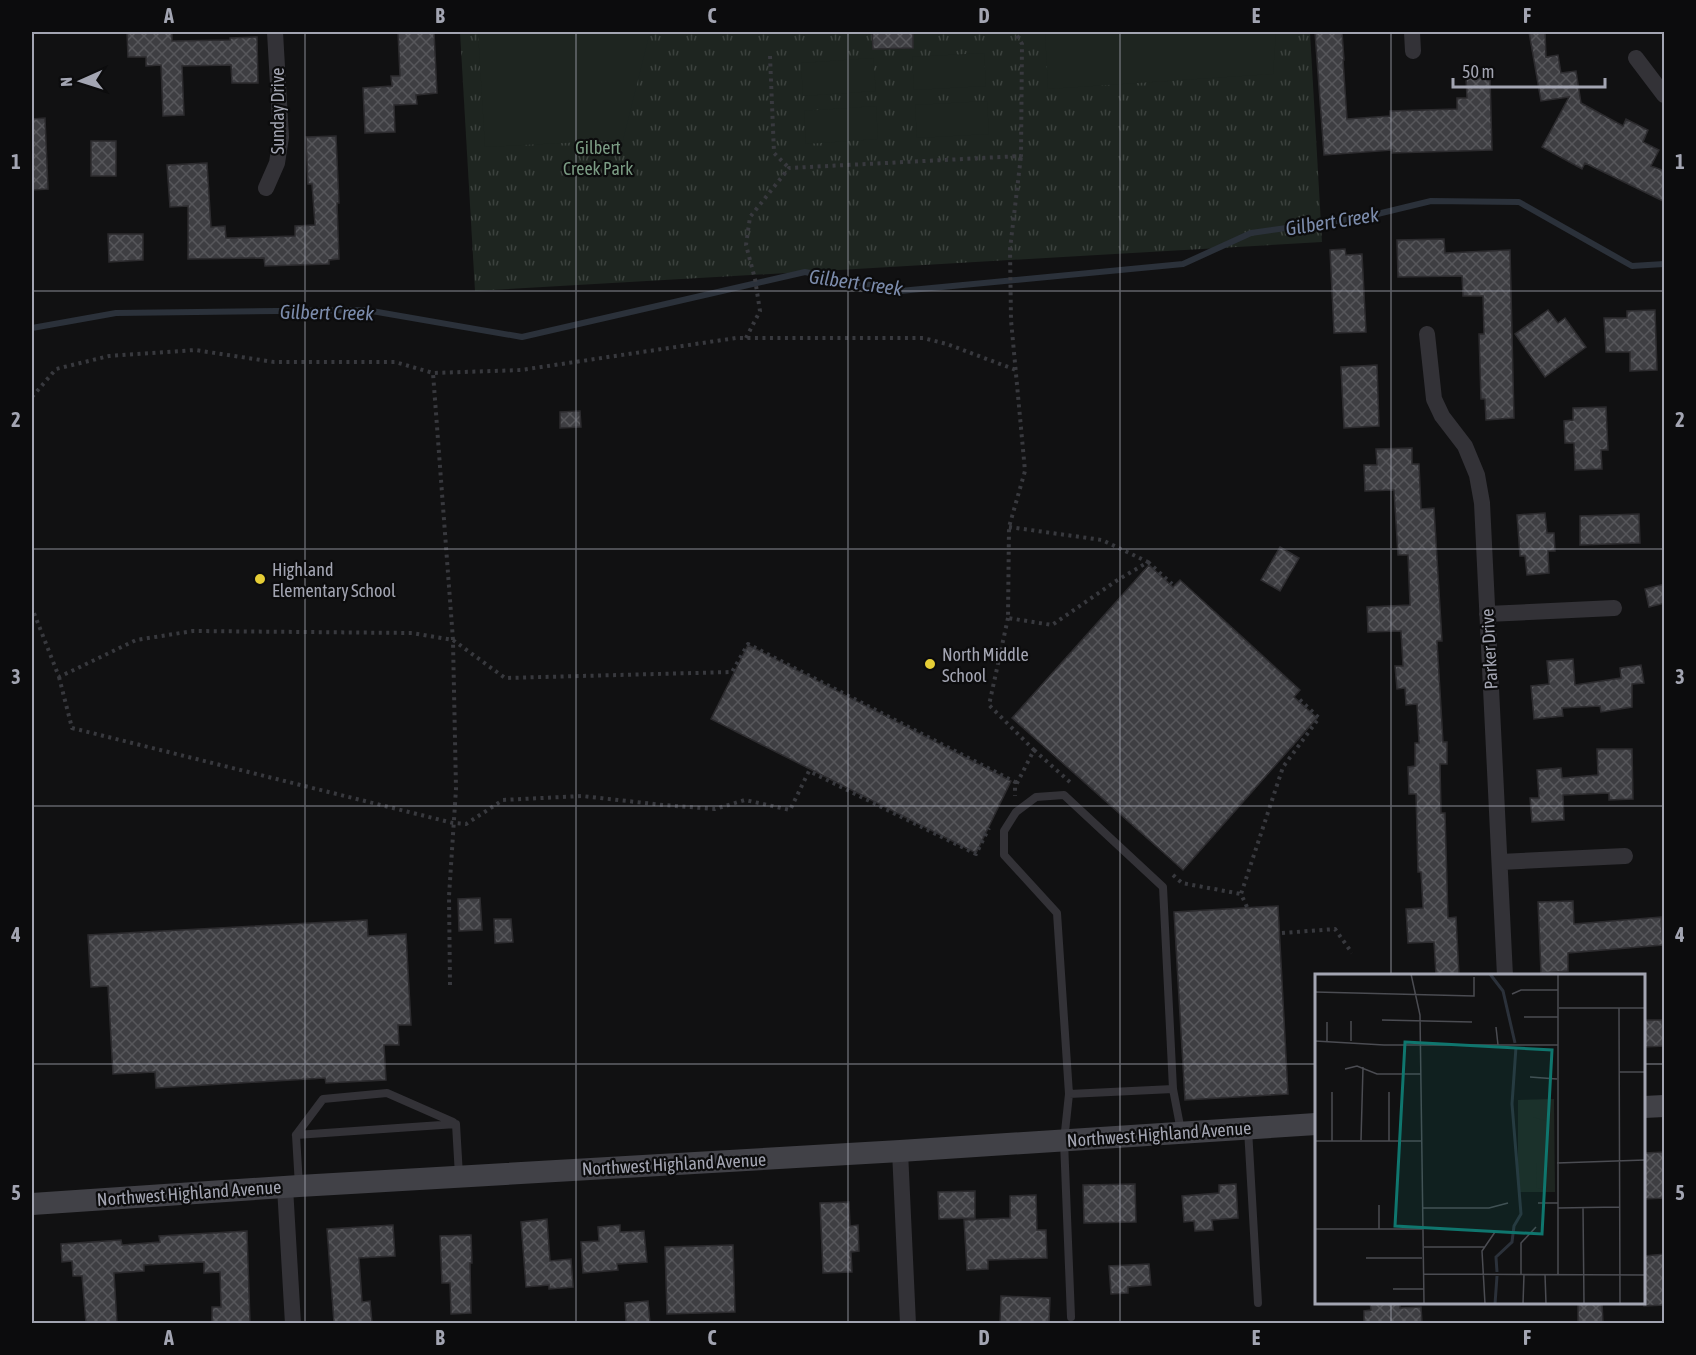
<svg xmlns="http://www.w3.org/2000/svg" width="1696" height="1355" font-family="'Asap Condensed',sans-serif">
  <style>
    .park { fill: url(#park-tufts) }
    .garden { fill: #1e2520 }
    .lines { fill: none; stroke-linecap: round; stroke-linejoin: round }
    .stream { stroke: #2b313a; stroke-width: 6 }
    .building { fill: url(#building-cross-hatch); stroke: #2c2b2e; stroke-width: 1.5 }
    .path { stroke: #38393e; stroke-width: 4; stroke-dasharray: 3 4.5; stroke-linecap: butt }
    .lane { stroke: #333237; stroke-width: 8 }
    .street { stroke: #333237; stroke-width: 16 }
    .secondary { stroke: #414147; stroke-width: 22 }
    .grid { fill: none; stroke: #a3a5b2; stroke-width: 1.5; stroke-opacity: 0.55 }
    .poi-dot { fill: #e6ce36; stroke: #0c0c0d; stroke-width: 2 }
    .labels { text-anchor: middle; dominant-baseline: central; stroke-width: 4.5; stroke-linejoin: round; paint-order: stroke }
    .street-label { font-size: 18px; fill: #a3a5b2; stroke: #0c0c0d }
    .park-label { font-size: 18px; fill: #7b9c84; stroke: #0c0c0d }
    .poi-label { font-size: 18px; fill: #a3a5b2; stroke: #0c0c0d; text-anchor: start }
    .water-label { font-size: 20px; font-style: italic; fill: #7c8cac; stroke: #0c0c0d }
    .inset-river { fill: none; stroke: #2b313a; stroke-width: 3 }
    .inset-road { fill: none; stroke: #4b4c52; stroke-width: 1.5 }
    .view { fill: #0f766e; fill-opacity: 0.15; stroke: #0f766e; stroke-width: 3 }
    .inset-edge { fill: none; stroke: #a3a5b2; stroke-width: 3 }
    .neatline { fill: none; stroke: #a3a5b2; stroke-width: 2 }
    .grid-label { font-size: 20px; text-anchor: middle; font-weight: bold; fill: #a3a5b2 }
  </style>
  <defs>
    <pattern id="park-tufts" width="24" height="20" patternUnits="userSpaceOnUse" patternTransform="scale(1.5)"><rect width="24" height="20" fill="#1e2520"/><path d="M3 7l-1-3M5 7V3M7 7l1-3M15 17l-1-3M17 17v-4M19 17l1-3" fill="none" stroke="#3c423e"/></pattern>
    <pattern id="building-cross-hatch" width="8" height="8" patternUnits="userSpaceOnUse" patternTransform="scale(1.5)"><rect width="8" height="8" fill="#3e3e42"/><path d="M0 0l8 8M0 8l8-8" fill="none" stroke="#57575b"/></pattern>
  </defs>
  <rect width="100%" height="100%" fill="#111112"/>
  <path class="park" d="M460,32h850l12,210 -847,49z"/>
  <path class="garden" d="M478,32h172l-27,108 -138,7z
    M1045,32h231l-3,42 -225,15z
    M984,53l2,33 -72,4 -2,-33z
    M873,58l3,33 -73,5 -2,-33z
    M987,101l2,33 -72,4 -2,-33z
    M876,106l2,33 -72,5 -2,-33z"/>
  <g class="lines">
    <path class="stream" d="M32,328l84,-15 250,-3 156,27 283,-65 95,19 283,-27 68,-31 114,-16 66,-16 88,1 113,64 32,-2"/>
  </g>
  <path class="building" d="M127,32h45v9l58,-1v-2l27,-1 1,46h-26l-1,-18 -49,1 2,49 -21,1 -2,-51 -15,1v-9h-18z
    M398,32h36l3,61 -21,2 1,9 -23,1 1,27 -30,1 -2,-45 29,-2 -1,-10h9z
    M872,32h41v16l-40,1z
    M1315,32h27l2,28h-1l4,59 43,-3v-5l67,-2v-11h10l-1,-20 24,-1 2,73 -100,3v-3l-68,5z
    M1529,32h16l1,25 12,-2 3,18 15,-2 5,32 42,23 3,-7 22,11 -5,12 16,8 -8,16 14,5v31l-80,-39 -3,6 -40,-22 27,-50 -28,4z
    M45,118l3,71 -16,1v-71z
    M336,136l3,67h-2l2,56 -10,1v4l-64,2 -1,-8 -76,1v-53l-18,1 -3,-42 40,-2 4,64 14,-1 1,12 69,-2v-10l20,-1 -3,-41h-4l-2,-47z
    M91,141h25v35h-25z
    M108,234h35v26l-34,2z
    M1444,239l1,14 65,-3 4,168 -28,2 -1,-21h-4l-2,-65h5l-1,-38h-20l-1,-20 -64,1 -1,-37z
    M1345,249l1,6 16,-1 4,78 -32,1 -4,-83z
    M1548,310l10,13 7,-5 21,29 -41,30 -30,-43z
    M1655,310l2,60 -27,1v-19h-24l-2,-34h23v-7z
    M1377,365l2,61 -35,2 -3,-61z
    M1606,407l2,43h-7l1,19 -27,1 -1,-27h-9l-1,-22 9,-1v-12z
    M580,411l1,16 -21,1v-16z
    M1412,448v16h7l2,45 13,-1 8,133h-5l6,101h4v22h-7l1,49h4l3,105 8,-1 3,58h-23l-2,-33 -26,1 -2,-34 17,-1 -2,-36h-3l-2,-78h-7l-1,-27 7,-1v-23h4l-2,-39 -11,1 -1,-17 -8,1 -2,-23h8l-2,-35 -33,1 -1,-25 43,-2 -2,-50h-10l-4,-65 -29,1 -1,-26h13l-1,-16z
    M1545,513l2,20h7l1,18h-7l1,22 -22,2 -2,-19h-5l-3,-41z
    M1639,514l1,29 -60,2v-29z
    M1280,547l19,11 -19,33 -19,-11z
    M1149,565l24,22 7,-7 120,110 -6,7 23,21 -134,152 -171,-152z
    M1665,584v19l-16,4 -4,-18z
    M748,645l263,136 -35,72 -265,-134z
    M1573,659l2,26 46,-7 -1,-10 21,-3 3,18 -12,1v23l-31,5 -1,-6 -38,2 1,8 -29,3 -3,-33 18,-2 -2,-23z
    M1597,749h35l1,50 -24,1v-7l-46,2 1,25 -32,2 -2,-24h9l-2,-28 24,-2 1,10 36,-3z
    M480,898l2,32 -23,1 -1,-32z
    M1573,901l1,23 87,-7 2,28 -95,8v18l-27,2 -3,-71z
    M1278,906l10,188 -103,6 -11,-188z
    M494,919h17l2,23 -18,1z
    M367,920l1,16 38,-2 5,91h-13l1,20h-15l2,35 -60,3 -1,-5 -169,10 -1,-16 -42,2 -5,-88 -17,1 -3,-52z
    M1644,1020h18l2,26 -20,1z
    M1665,1152v46l-21,1v-46z
    M1135,1184l1,38 -52,1 -1,-38z
    M1236,1184l2,34 -26,2 1,10 -18,1 -1,-10 -10,1 -2,-26 37,-3v-8z
    M975,1191v27l-36,1 -1,-27z
    M1036,1195l1,35h9l1,28 -59,2v9l-21,1 -3,-50 46,-2v-22z
    M849,1202l1,24 8,-1 1,26 -8,1 1,20 -29,1 -3,-70z
    M547,1219l3,42 21,-2 2,28 -24,2v-4l-23,2 -5,-65z
    M393,1225l2,31 -36,2 3,44 8,-1 2,22h-38l-7,-94z
    M620,1225v7l24,-1 3,31 -30,2 1,6 -35,3 -2,-31 18,-1 -1,-14z
    M247,1231l3,92h-38v-16h9l-1,-35 -16,1v-11l-60,3v6l-30,2 3,50h-31l-4,-47h-9l-1,-15 -10,1 -1,-18 60,-4 1,5 38,-3 -1,-6z
    M471,1235l1,28h-2l1,50 -20,1 -1,-31h-8l-2,-47z
    M733,1245l2,67 -68,2 -2,-67z
    M1665,1254v51l-21,1v-50z
    M1149,1264l2,21 -23,2v6l-17,1 -2,-28z
    M1001,1296l49,2 -1,25h-49z
    M648,1301l2,22h-24l-1,-20z
    M1370,1302h30v6l21,-1 1,16h-58v-12l7,-1z
    M1578,1302h24l1,21h-25z"/>
  <g class="lines">
    <path class="path" d="M770,56l4,97 15,15
      M746,338l14,-27 -5,-32 -9,-34 4,-28 39,-49 232,-12 1,-112 -7,-12
      M32,397l24,-28 53,-13 86,-6 79,12h121l38,11 88,-3 215,-32h187l24,6 69,26
      M1009,527l93,13 46,22 -32,19 -64,44 -44,-7 1,-91 16,-56 -14,-151 -1,-71 11,-93
      M32,546v62l27,69 77,-37 57,-9 219,2 41,7 -20,-267
      M1148,562l24,22
      M1008,618l-19,87 45,45 -19,37v9
      M453,640l52,38 227,-6 16,-28 269,139
      M59,677l13,51 381,95 13,1 37,-24 79,-4 81,9 52,4 30,-9 45,10 19,-39 167,83 13,-26
      M1034,750l36,32
      M1173,875l9,8 59,11
      M1247,907l-6,-13 42,-127 36,-49 -22,-21
      M1282,933l53,-4 17,24
      M450,985l-1,-89 7,-107 -3,-148"/>
    <path class="lane" d="M1069,1094l-12,-181 -53,-58v-24l12,-19 20,-15 28,-2 99,92 10,202
      M1248,1129l10,174
      M296,1135l27,-36 64,-6 66,29
      M299,1186l-3,-51 160,-11 3,52
      M1071,1317l-7,-176 5,-47 104,-5 8,42"/>
    <path class="street" d="M1412,32l1,19
      M1636,58l28,37
      M266,188l11,-25 4,-26 -6,-105
      M1427,334l7,65 8,17 23,30 12,29 5,28 23,473
      M1487,614l127,-6
      M1500,862l125,-6
      M900,1151l8,173
      M285,1187l8,137"/>
    <path class="secondary" d="M1644,1107l20,-1
      M32,1204l267,-18 601,-35 416,-27"/>
  </g>
  <path class="grid" d="M305,32v1292M576,32v1292M848,32v1292M1120,32v1292M1391,32v944M32,291h1632M32,549h1632M32,806h1632M32,1064h1284M1644,1064h20M1391,1302v22"/>
  <g class="poi-dot">
    <circle cx="260" cy="579" r="6"/>
    <circle cx="930" cy="664" r="6"/>
  </g>
  <g class="labels">
    <g class="street-label">
      <text transform="translate(277 111) rotate(-90)">Sunday Drive</text>
      <text transform="translate(1489 649) rotate(-93)">Parker Drive</text>
      <text transform="translate(1159 1134) rotate(-4)">Northwest Highland Avenue</text>
      <text transform="translate(674 1164) rotate(-3)">Northwest Highland Avenue</text>
      <text transform="translate(189 1193) rotate(-4)">Northwest Highland Avenue</text>
    </g>
    <g class="park-label">
      <text x="598" y="147">Gilbert<tspan x="598" dy="21">Creek Park</tspan></text>
    </g>
    <g class="poi-label">
      <text x="272" y="569">Highland<tspan x="272" dy="21">Elementary School</tspan></text>
      <text x="942" y="654">North Middle<tspan x="942" dy="21">School</tspan></text>
    </g>
    <g class="water-label">
      <text transform="translate(1332 221) rotate(-9)">Gilbert Creek</text>
      <text transform="translate(856 282) rotate(8)">Gilbert Creek</text>
      <text transform="translate(327 312) rotate(1)">Gilbert Creek</text>
    </g>
  </g>
  <g transform="translate(1315 974)">
    <rect width="330" height="330" fill="#111112"/>
    <path d="M239,125l1,93h-37v-92z" fill="#1e2520"/>
    <path d="M218,127h19l-2,21 -17,-5zM221,189h11l1,26 -11,-1z" fill="#1e2520"/>
    <path class="inset-river" d="M175,0l13,17 12,52M182,298l-1,-15 16,-15 2,-16 7,-12 -9,-110 4,-57M180,330l2,-28"/>
    <path class="inset-road" d="M96,0l9,41 4,289M0,18l159,4v-19M197,20l9,-4h37M244,34h86M304,34l1,296M209,43h34M67,46l90,2M36,47v20M12,48v19M181,53l2,18M0,67l69,4h174M30,95l12,-3 20,8h44M304,98h26M215,103l27,2M17,118v49M74,118v49M46,166l2,-73M0,167h106M242,189l88,-3M223,229h20M64,231v24M268,233l1,97M107,234h67l19,-5M243,234l61,-1M0,255h107M109,273h61M51,284h56M109,300l221,1M206,300v-31l15,-16M230,300l1,30M243,300v-300M78,315h31M170,330l-3,-53 13,-19M208,330l1,-30"/>
    <path class="view" d="M90,68l147,8 -10,184 -147,-8z"/>
    <rect width="330" height="330" class="inset-edge"/>
  </g>
  <rect width="1696" height="1355" fill="none" stroke="#0c0c0d" stroke-width="66"/>
  <g transform="translate(81 81) rotate(267)" stroke="#0c0c0d" stroke-width="4.5" paint-order="stroke">
  <path d="M0-4.5L10 22L0 15L-10 22Z" fill="#a3a5b2"/>
  <text y="-9" font-size="16" font-weight="bold" text-anchor="middle" fill="#a3a5b2">N</text>
  </g>
  <path d="M1453 78v9h152v-9" fill="none" stroke="#a3a5b2" stroke-width="3"/>
  <text x="1462" y="78" font-size="18" fill="#a3a5b2" stroke="#0c0c0d" stroke-width="4.5" paint-order="stroke">50 m</text>
  <rect x="33" y="33" width="1630" height="1289" class="neatline"/>
  <g class="grid-label">
    <text x="169" y="23">A</text>
    <text x="440" y="23">B</text>
    <text x="712" y="23">C</text>
    <text x="984" y="23">D</text>
    <text x="1256" y="23">E</text>
    <text x="1527" y="23">F</text>
    <text x="16" y="169">1</text>
    <text x="1680" y="169">1</text>
    <text x="16" y="427">2</text>
    <text x="1680" y="427">2</text>
    <text x="16" y="684">3</text>
    <text x="1680" y="684">3</text>
    <text x="16" y="942">4</text>
    <text x="1680" y="942">4</text>
    <text x="16" y="1200">5</text>
    <text x="1680" y="1200">5</text>
    <text x="169" y="1345">A</text>
    <text x="440" y="1345">B</text>
    <text x="712" y="1345">C</text>
    <text x="984" y="1345">D</text>
    <text x="1256" y="1345">E</text>
    <text x="1527" y="1345">F</text>
  </g>
</svg>
